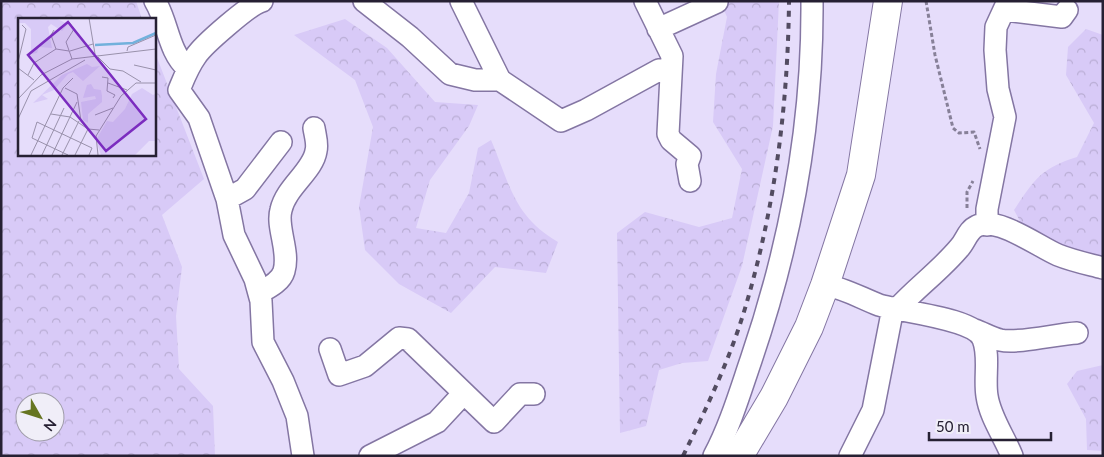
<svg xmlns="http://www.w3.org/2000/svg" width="1104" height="457" font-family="Lato,sans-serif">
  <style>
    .forest { fill: url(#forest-crowns); fill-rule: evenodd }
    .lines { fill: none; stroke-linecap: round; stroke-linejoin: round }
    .minor-casing { stroke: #8476a3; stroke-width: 24 }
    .highway-casing { stroke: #8476a3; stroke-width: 30 }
    .path { stroke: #878098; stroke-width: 3; stroke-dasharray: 4 2.5; stroke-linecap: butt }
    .minor { stroke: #fff; stroke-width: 21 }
    .highway { stroke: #fff; stroke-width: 28 }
    .rail { stroke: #534c61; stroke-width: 4; stroke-dasharray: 6 6; stroke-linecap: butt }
    .inset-river { fill: none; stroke: #72b1dc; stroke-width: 2.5 }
    .inset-road { fill: none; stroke: #9991ab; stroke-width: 1 }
    .view { fill: #7b2cbf; fill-opacity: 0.15; stroke: #7b2cbf; stroke-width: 2.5 }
    .inset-edge { fill: none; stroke: #262033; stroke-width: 2.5 }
  </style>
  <defs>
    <pattern id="forest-crowns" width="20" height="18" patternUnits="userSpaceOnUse" patternTransform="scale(1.25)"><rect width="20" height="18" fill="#d8caf7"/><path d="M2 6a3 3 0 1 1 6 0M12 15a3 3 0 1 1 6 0" fill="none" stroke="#b9add4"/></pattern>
  </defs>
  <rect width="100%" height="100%" fill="#e6ddfb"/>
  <path class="forest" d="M1,1h135l6,18h-123v135h135v-104l50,129 -42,36 20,52 -6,49 3,53 34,37 2,50h-214zM25,402h30v30h-30z
    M720,1h59l-6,125 -31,140 -34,95 -26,2 -23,7 -13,56 -26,7 -3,-200 28,-21 54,15 33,-9 10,-49 -29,-47 3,-48 11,-57z
    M345,19l42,29 48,54 43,3 -9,21 -39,54 -14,48 30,5 23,-40 9,-45 13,-8c19,44 22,76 67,102l-12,31 -51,-6 -44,46 -52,-29 -34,-34 -6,-43 14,-80 -18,-47 -61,-45z
    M1086,29l17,6v222l-28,-5 -52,-25 -9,-17c20,-30 27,-42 63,-53l17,-34 -28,-48 2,-28z
    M1103,365v86l-16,-1 -1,-31 -19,-35 10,-13z"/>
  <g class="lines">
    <defs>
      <path id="minor" d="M155,1c13,21 13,50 32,67
        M262,1c-12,3 -59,44 -66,55 -8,11 -12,22 -17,34l20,28 28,81 7,36 21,44 6,22 2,41 20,39 14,35 6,40
        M364,1l46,36 40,37 25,6h25
        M461,1l39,79 61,41 25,-11 73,-40 12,-1
        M645,1l27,55 -4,78 3,6 19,16 -3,8 3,17
        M1005,10l57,7 5,-7
        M658,29l59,-27
        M227,199l18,-10 36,-47
        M987,225v-16l18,-92 -7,-28 -3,-39 1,-23 12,-26
        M825,285c19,3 36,13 54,20 22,7 95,13 104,34 7,17 1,39 4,57 3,21 17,40 25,60
        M259,293c9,-5 22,-11 25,-22 6,-20 -8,-44 -3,-61 5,-23 32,-39 35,-59 2,-7 -1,-16 -2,-23
        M897,309c20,-22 44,-39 63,-62 6,-7 8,-17 17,-21 21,-10 62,21 81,29 15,6 30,9 45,13
        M975,330c8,3 17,8 25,10 18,4 57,-6 77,-7
        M330,349l9,26 26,-9 34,-28 9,1 86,83 26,-28h14
        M370,456l67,-34 26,-28
        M714,456c16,-30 26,-64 37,-96 40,-117 62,-234 61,-359
        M850,456l23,-46 20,-102"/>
      <path id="highway" d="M739,456l35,-59 35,-70 16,-42 36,-110 27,-174"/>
    </defs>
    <use href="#minor" class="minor-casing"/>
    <use href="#highway" class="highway-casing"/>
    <path class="path" d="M926,1l9,54 18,73 6,5 15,-1 6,17
      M967,208v-16l6,-11"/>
    <use href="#minor" class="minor"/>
    <use href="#highway" class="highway"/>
    <path class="rail" d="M683,456c24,-49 48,-99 63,-151 29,-98 42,-201 43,-304"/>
  </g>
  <g transform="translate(18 18)">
    <rect width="138" height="138" fill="#e6ddfb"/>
    <path d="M0,0h37l13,6 -6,7 -11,-7 -3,3 4,21 -13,-1 -2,6 -6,1v-25l-6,-6h-7zM69,46l5,3 8,-1 -17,15 -10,-9 -5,2 -14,16 -12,5 6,4 -15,4 29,-28zM73,66l3,5 7,1 1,6v6l-14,12v9l-5,-3 -2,-18 15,-3 -1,-3 -12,2 4,-13zM124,70l11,7 2,-1v47h-6l-14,14h-34l-5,-15 11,-19 6,1 12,-13 7,-15z" fill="#d8caf7"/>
    <path class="inset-river" d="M77,27l38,-2 23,-10"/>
    <path class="inset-road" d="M71,0l6,36M51,4l5,7 -8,13 6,17M36,12l-3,5 5,14 13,2M52,33l23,-7M109,33l1,-4 28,-12M80,39l12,12 13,2 18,11M0,44l8,-33 -4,-4M116,47l22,5M0,50l16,12M10,57l6,-12 22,-14M84,59l6,1 -1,13 8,4 -2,3M90,65l19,7M47,70l12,6 4,27M0,81l23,-24 31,-16 84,-10M33,96l19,3 18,12 11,1M77,97l18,-7M0,101l13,-28 54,-31M13,137l32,-67 10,-10M24,137l22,-47M34,137l25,-53M44,137l17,-34M50,137l-36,-17 5,-16 55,26 -3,7M57,137l13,-26M80,137l-2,-19 25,-40 15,-13h20"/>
    <path class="view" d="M50,4l78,97 -40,32 -78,-96z"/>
    <rect width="138" height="138" class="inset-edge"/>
  </g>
  <rect width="1104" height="457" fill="none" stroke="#262033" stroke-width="5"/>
  <g transform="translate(40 417) rotate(129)"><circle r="24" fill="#f0eef8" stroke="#9f9ca9"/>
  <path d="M0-4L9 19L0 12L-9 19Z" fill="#667521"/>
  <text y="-8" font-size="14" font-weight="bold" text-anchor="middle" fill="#262033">N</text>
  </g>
  <path d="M929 432v8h122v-8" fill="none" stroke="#262033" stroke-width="2.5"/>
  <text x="936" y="432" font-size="15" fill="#262033" stroke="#f0eef8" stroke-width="4" paint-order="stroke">50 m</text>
</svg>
